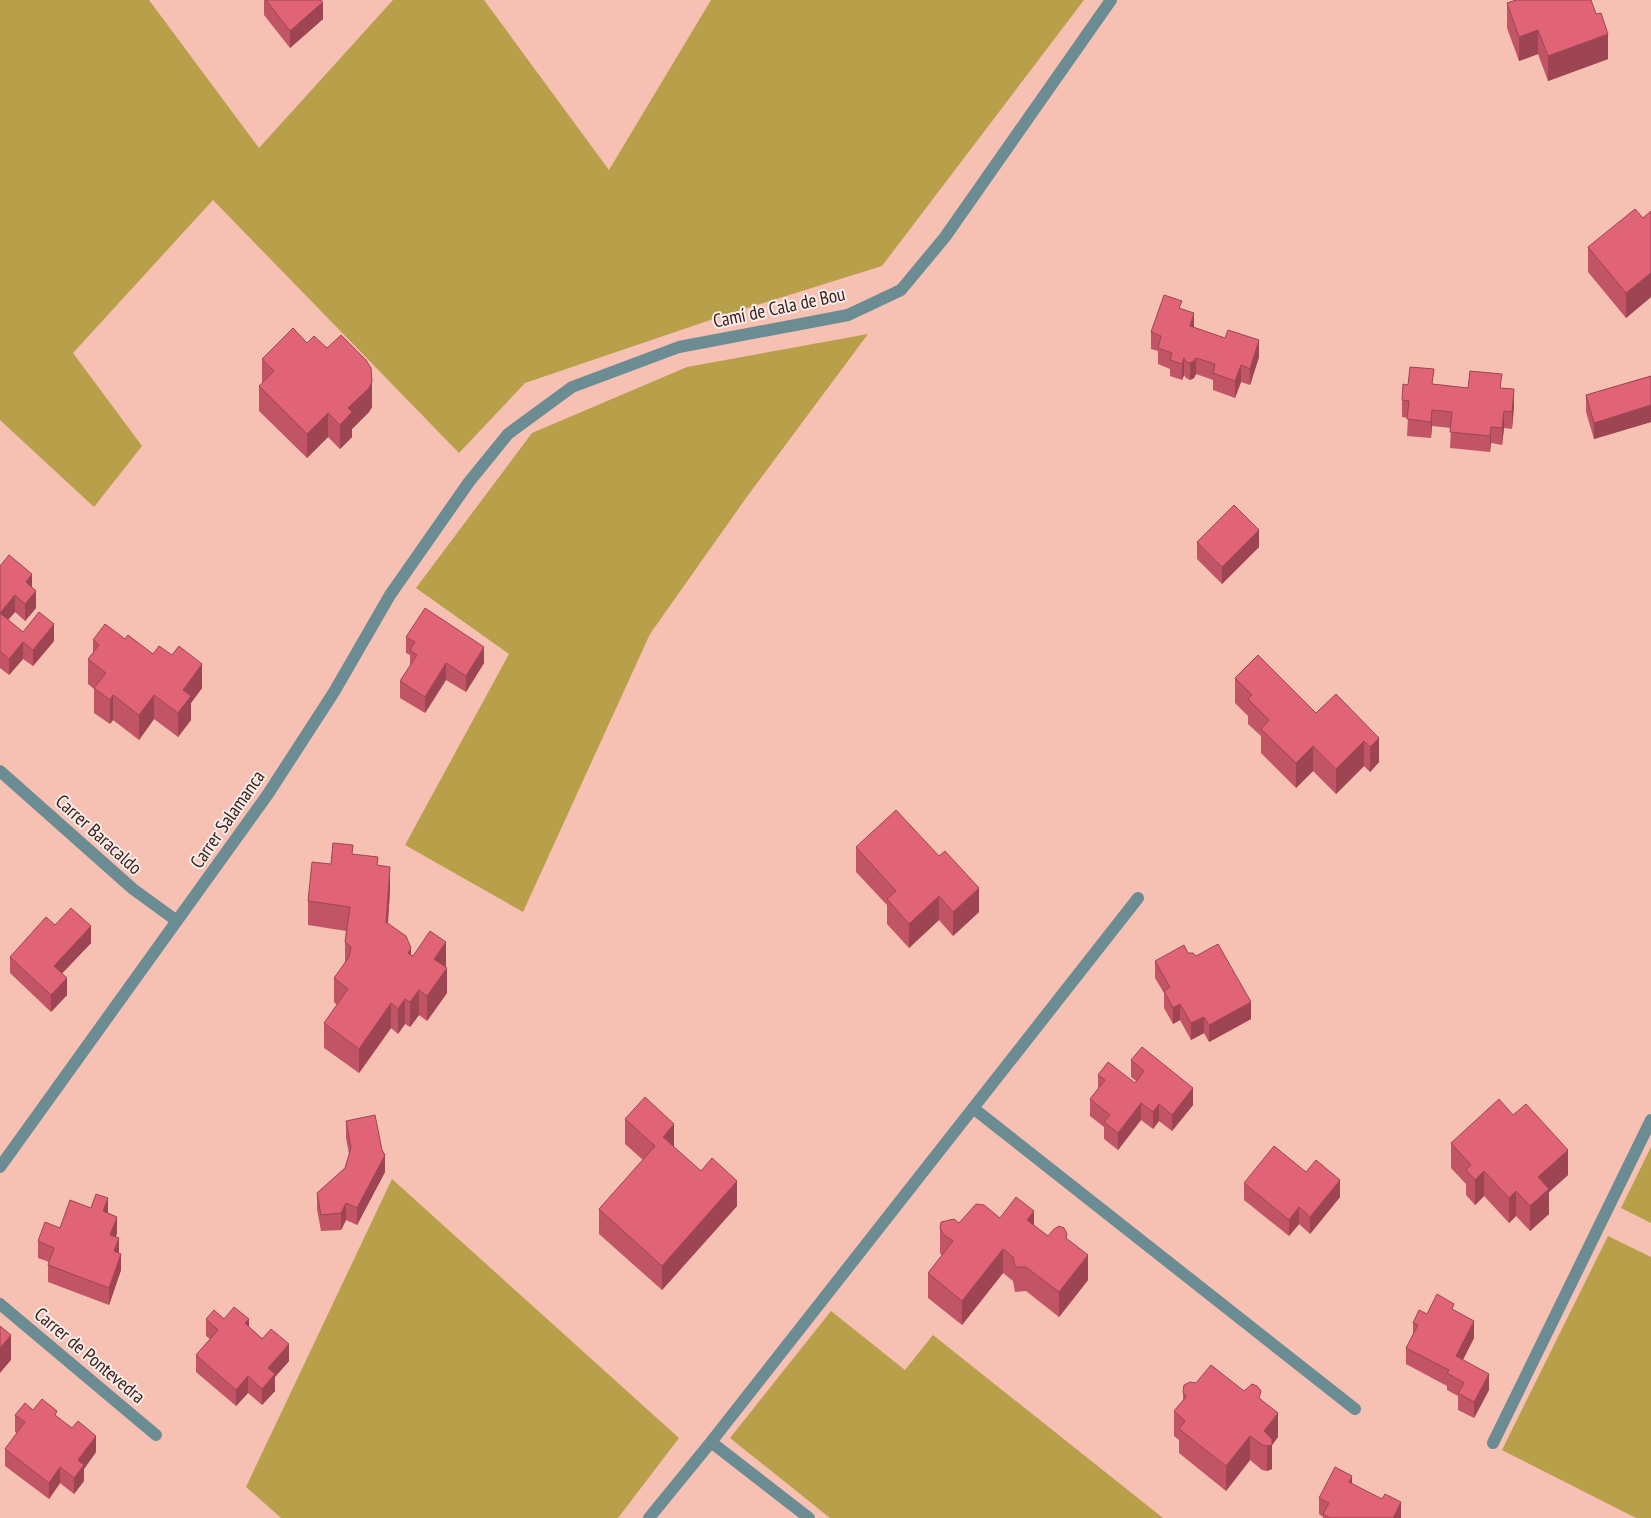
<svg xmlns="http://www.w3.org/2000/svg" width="1651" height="1518" font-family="'PT Sans Narrow',sans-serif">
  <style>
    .green { fill: #b89f4a }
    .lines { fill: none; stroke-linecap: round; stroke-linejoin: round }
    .minor { stroke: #6c8c93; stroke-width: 12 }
    .wall { fill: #c15565 }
    .shaded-wall { fill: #9d4553 }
    .building { fill: #e06376; stroke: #9d4553 }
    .labels { text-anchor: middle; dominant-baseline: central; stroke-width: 4; stroke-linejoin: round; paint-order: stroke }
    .street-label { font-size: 19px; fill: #371e19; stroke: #faece8 }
  </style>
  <rect width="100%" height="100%" fill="#f6c0b3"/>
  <path class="green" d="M0,0h149l110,148 134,-148h91l125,170 102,-170h373l-202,266 -154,48 -203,69 -66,70 -246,-253 -140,153 69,93 -48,61 -94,-87z
    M868,334l-122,164 -96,136 -127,278 -118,-67 104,-191 -93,-66 116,-155 155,-66z
    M1651,1147v76l-30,-15z
    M392,1179l287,259 -61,80h-337l-35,-31z
    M1608,1236l43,21v261h-15l-134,-68z
    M831,1311l74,59 28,-35 230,183h-333l-100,-80z"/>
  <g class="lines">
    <path class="minor" d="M0,771l133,118 44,32
      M973,1108l382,301
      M0,1167l268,-373 66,-102 56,-97 79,-113 39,-48 64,-47 107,-40 169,-32 53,-25 44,-53 166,-237
      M0,1304l156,131
      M711,1442l98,76
      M1493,1443l158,-323
      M649,1518l62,-76 427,-544"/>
  </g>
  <path class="wall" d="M264,0h57l2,19 -33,29 -26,-33z
    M1507,3l101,56 -60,22 -10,-27 -19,7 -12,-33z
    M1651,211v86l-25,21 -38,-46v-25l55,-29z
    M1182,309l12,18 65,30 -9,28 -9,-3 -6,16 -22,-8v-10l-17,-6 -2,4 -4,2 -4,-2 -2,-3 -2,5 -12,-4v-7l-12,-5v-13l-7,-2v-17z
    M262,359l110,48 -3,5 -17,17v8l-12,12 -12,-12 -21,21 -48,-47v-25l3,-3z
    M1651,376v46l-57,17 -8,-27v-17z
    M1434,384l34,4h34l12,18 -2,23 -8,-1 -2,17 -11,-2 -1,9 -40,-4 1,-20 -19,-2 -1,12 -24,-2 1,-18 -6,-1v-17z
    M1197,542l62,5 -37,37 -25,-25z
    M0,566l32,21 4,21 -11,13 -10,-9 -7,8 15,12 31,9 -21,25 -10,-7 -14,16 -9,-7z
    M406,637l78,26 -18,29 -20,-12 -21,33 -25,-15v-17l10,-15v-11l-4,-2z
    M125,639l28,15 49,34 -11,15v17l-13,17 -24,-18 -15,21 -26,-20 -3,4 -16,-11v-24l-6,-5v-25l5,-6v-13z
    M1235,678l81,35 20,-19 43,68 -9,10 -6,-6 -28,28 -23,-23 -17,17 -35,-35v-17l-13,-12v-8l-13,-13z
    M856,847l123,65 -26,24 -14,-16 -30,28 -22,-24v-19l-31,-33z
    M353,854l25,11 12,26 -2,32 23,32 35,12 1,26 -20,28 -8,-6 -9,12 -5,-3 -7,10 -7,-6 -32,45 -35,-25v-25l13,-18 -3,-3v-24l11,-15v-21l1,-11 -38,-6v-24l23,-37z
    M55,925l36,18 -29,30 5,22 -16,17 -41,-39v-16z
    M1188,953l63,66 -42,23 -5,-9 -13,7 -11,-20 -7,4 -9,-16v-15l-9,-15v-17z
    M1131,1060l62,45 -21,26 -13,-10 -6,8 -12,-9 -23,30 -14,-11v-12l-14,-11v-17l8,-10v-14l37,8 1,-2 -5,-4z
    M625,1119l49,28 63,59 -75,84 -63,-56v-25l44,-49 -18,-16z
    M346,1121l39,51 -28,53 -11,-5 -5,10 -20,1 -4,-22v-16l28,-25 4,-14 -3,-16z
    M1451,1143l117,32 -19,17v22l-19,17 -14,-15 -7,7 -25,-27 -9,9 -9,-10v-11l-15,-16z
    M1244,1183l96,14 -30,37 -11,-10 -10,12 -45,-36z
    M91,1208l17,5 9,20 -1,4 5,33 -12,35 -61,-23v-17l1,-3 -11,-4v-17z
    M1000,1218l34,7 14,11 19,3 21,41 -29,37 -33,-26 -11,1 -2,-11 -10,-8 -41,52 -34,-27v-25l14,-17 -2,-3v-25l19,-5z
    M1454,1311l20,27 -11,22 26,30 -15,28 -16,-8v-14l-11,-6v-4l-41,-22v-16l7,-12v-13l14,-9z
    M206,1319h18l25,8 40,34 -14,16v14l-13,14 -14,-12 -12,13 -40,-34v-17l14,-16 -4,-3z
    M1244,1391l17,8 17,38 -6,8v24l-5,2 -5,-1 -12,-10 -24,31 -47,-38v-13l-5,-4v-25l9,-11v-8z
    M33,1410l24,7 39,35 -12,17v12l-10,13 -14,-11 -11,16 -44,-33v-17l12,-16 -2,-1v-17z
    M1352,1484l49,34h-78v-1l-4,-3v-16z"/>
  <path class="shaded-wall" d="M323,2v17l-33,29v-17z
    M1538,30v24l-19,7v-24z
    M1608,34v25l-60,22v-25z
    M1651,273v24l-25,21v-25z
    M1194,313v16l-4,-3z
    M1259,340v17l-9,28v-16z
    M1184,358v17l-2,5v-16z
    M1196,358v16l-2,4 -4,2v-17z
    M1241,365v17l-6,16v-17z
    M372,382v25l-3,5 -17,17v8l-12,12v-24l8,-17z
    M1514,389v17l-2,23v-17z
    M1651,405v17l-57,17v-16z
    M1432,410v16l-1,12v-16z
    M1504,411v17l-2,17v-17z
    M328,413v24l-21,21v-24z
    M1491,427v16l-1,9v-16z
    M1259,530v17l-37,37v-17z
    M32,574v17l-6,-9z
    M36,591v17l-11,13v-17z
    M15,595v17l-15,17v-16z
    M54,624v17l-21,25v-16z
    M23,642v17l-14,16v-16z
    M484,647v16l-18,29v-16z
    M446,663v17l-21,33v-16z
    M202,664v24l-11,15v17l-13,17v-24l5,-23z
    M113,695v25l-3,4v-24z
    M154,695v24l-15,21v-25z
    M1379,738v24l-9,10v-25z
    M1364,741v25l-28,28v-25z
    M1313,746v25l-17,17v-25z
    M390,867v24l-4,55v-24z
    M979,888v24l-26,24v-24z
    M939,896v24l-30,28v-24z
    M91,926v17l-37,39v-16z
    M446,942v25l-12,17v-25z
    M411,948v25l-3,-20z
    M447,968v25l-20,28v-25z
    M67,978v17l-16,17v-17z
    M419,990v25l-9,12v-25z
    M405,999v25l-7,10v-25z
    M1251,1002v17l-42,23v-17z
    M391,1003v25l-32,45v-24z
    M1180,1004v16l-7,4v-16z
    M1204,1017v16l-13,7v-17z
    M1193,1088v17l-21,26v-16z
    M1141,1103v17l-23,30v-17z
    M1159,1104v17l-6,8v-17z
    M674,1124v24l-11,-11z
    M1568,1150v25l-19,17v22l-19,17v-25l8,-29z
    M385,1155v17l-28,53v-17z
    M1484,1171v25l-9,9v-25z
    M1340,1180v17l-30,37v-17z
    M737,1181v25l-75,84v-24z
    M1516,1191v25l-7,7v-25z
    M108,1198v17l-5,-4z
    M346,1203v17l-5,10v-17z
    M1299,1207v17l-10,12v-16z
    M1034,1211v25l-7,-16z
    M117,1217v16l-7,19v-17z
    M119,1238v17l-5,-4z
    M1003,1249v24l-41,52v-24z
    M121,1254v16l-12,35v-17z
    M1088,1255v25l-29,37v-25z
    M249,1319v17l-4,-13z
    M1474,1321v17l-18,35v-17z
    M11,1335v25l-11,13v-25z
    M289,1344v17l-14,16v14l-13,14v-16l6,-21z
    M1489,1374v16l-15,28v-16z
    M248,1376v17l-12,13v-16z
    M1278,1413v24l-6,8v24l-5,2v-25l-3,-15z
    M96,1436v16l-12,17v12l-10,13v-16l4,-18z
    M1250,1436v24l-24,31v-25z
    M60,1467v16l-11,16v-16z
    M1352,1476v17l-3,-11z
    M1401,1502v16h-8z"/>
  <path class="building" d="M266,0h55l2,2 -33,29z
    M1516,0h75l5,14 5,-1 7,21 -60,22 -10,-26 -19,7 -12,-34z
    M1635,209l8,9 8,-7v62l-25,20 -38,-46z
    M1164,295l18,6 -3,7 15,5 -4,13 35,12 3,-8 31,10 -9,29 -9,-4 -6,16 -22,-8 2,-9 -19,-6 -2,3 -4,2 -4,-1 -2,-4 -2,6 -12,-4 2,-7 -14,-5 3,-12 -10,-4z
    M293,328l14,15 7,-7 13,12 14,-13 25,25 5,8 1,14 -3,6 -21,20 4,4 -12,13 -12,-12 -21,21 -48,-48 15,-15 -12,-12z
    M1410,367l24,2 -2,15 36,4 2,-17 32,3 -2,14 14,1 -2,23 -8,-1 -2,17 -11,-1 -1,9 -40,-4 2,-20 -20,-2 -1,12 -24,-3 2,-18 -7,-1 1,-16 5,1z
    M1651,376v29l-57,18 -8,-28z
    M1234,505l25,25 -37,37 -25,-25z
    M9,555l23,19 -6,8 10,9 -11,13 -10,-9 -15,18 23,19 16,-20 15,12 -21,26 -10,-8 -14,17 -9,-8v-85z
    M425,608l59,39 -18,29 -20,-13 -21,34 -25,-16 17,-26 -7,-5 5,-8 -9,-5z
    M105,624l20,15 3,-4 25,19 6,-8 13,9 7,-9 23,18 -19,26 8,6 -13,17 -24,-18 -15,20 -26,-20 -3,5 -16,-12 12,-15 -18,-14 11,-14 -6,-5z
    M1258,655l58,58 20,-19 43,44 -9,9 -6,-6 -28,28 -23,-23 -17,17 -35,-34 8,-9 -21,-21 4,-4 -17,-17z
    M896,810l43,46 6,-5 34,37 -26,24 -14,-16 -30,28 -22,-25 9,-8 -40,-44z
    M333,843l20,2 -1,9 26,3 -1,8 13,2 -4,55 20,14 5,12 -3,5 5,3 17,-25 16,11 -12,17 13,9 -20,28 -8,-6 -9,12 -5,-3 -7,10 -7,-6 -32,46 -35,-26 24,-34 -14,-11 15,-21 2,-10 -6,-5 5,-35 -42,-6 4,-39 19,2z
    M71,908l20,18 -37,40 13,12 -16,17 -41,-38 36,-40 9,8z
    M1218,944l33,58 -42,23 -5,-8 -13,6 -11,-19 -7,4 -9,-17 6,-4 -15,-26 29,-16 4,8h5l3,3z
    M1142,1047l51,41 -21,27 -13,-11 -6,8 -12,-9 -23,30 -14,-11 6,-7 -20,-16 15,-19 -7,-5 10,-13 27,21 9,-12 -13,-11z
    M645,1097l29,27 -11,13 38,34 11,-13 25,23 -75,85 -63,-57 56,-63 -30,-27z
    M1499,1099l14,16 13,-11 42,46 -30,27 11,12 -19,17 -14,-15 -7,7 -25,-27 -9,9 -9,-10 5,-5 -20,-22z
    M375,1115l7,35 3,5 -28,53 -11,-5 -5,10 -20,2 -4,-22 28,-25 6,-20 -5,-27z
    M1274,1146l32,26 10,-12 24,20 -30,37 -11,-10 -10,13 -45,-37z
    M96,1194l12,4 -5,13 14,6 -7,18 9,3 -5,13 7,3 -12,34 -61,-23 6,-17 -16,-7 7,-19 15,6 10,-28 21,8z
    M1016,1197l18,14 -7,9 21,16 6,-7 5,-3 5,2 3,6 -1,4 22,17 -29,37 -33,-25h-11l-2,-10 -10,-8 -41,52 -34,-28 25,-32 -10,-7 -3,-6 1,-6 13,-3 5,4 17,-19 8,1 16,13z
    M1437,1294l17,10 -2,5 22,12 -18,35 33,18 -15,28 -16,-9 6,-10 -17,-10 2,-3 -43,-22 12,-23 -5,-2 6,-13 8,4z
    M234,1307l15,12 -4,4 17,16 9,-10 18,15 -21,24 7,6 -13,15 -14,-13 -12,14 -40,-35 22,-25 -12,-11 8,-9 10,9z
    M0,1326l11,9 -11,13z
    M1211,1365l33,26 8,-7 5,2 4,5 -2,7 19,15 -14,18 8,8v6l-5,1 -5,-1 -12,-9 -24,30 -47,-37 6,-8 -11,-10 12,-14 -3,-5 1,-7 6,-3 6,1z
    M42,1399l15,12 -2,4 17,13 6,-7 18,15 -18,24 6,5 -10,13 -14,-11 -11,16 -44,-34 20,-27 -10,-7 10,-12 8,7z
    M1335,1467l17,9 -3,6 33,17 3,-5 16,8 -8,16h-63l-7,-4 6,-11 -10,-5z"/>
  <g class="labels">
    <g class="street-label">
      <text transform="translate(779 307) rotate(-12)">Camí de Cala de Bou</text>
      <text transform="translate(227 819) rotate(-55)">Carrer Salamanca</text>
      <text transform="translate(99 834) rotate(42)">Carrer Baracaldo</text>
      <text transform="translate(90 1355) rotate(40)">Carrer de Pontevedra</text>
    </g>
  </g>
</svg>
